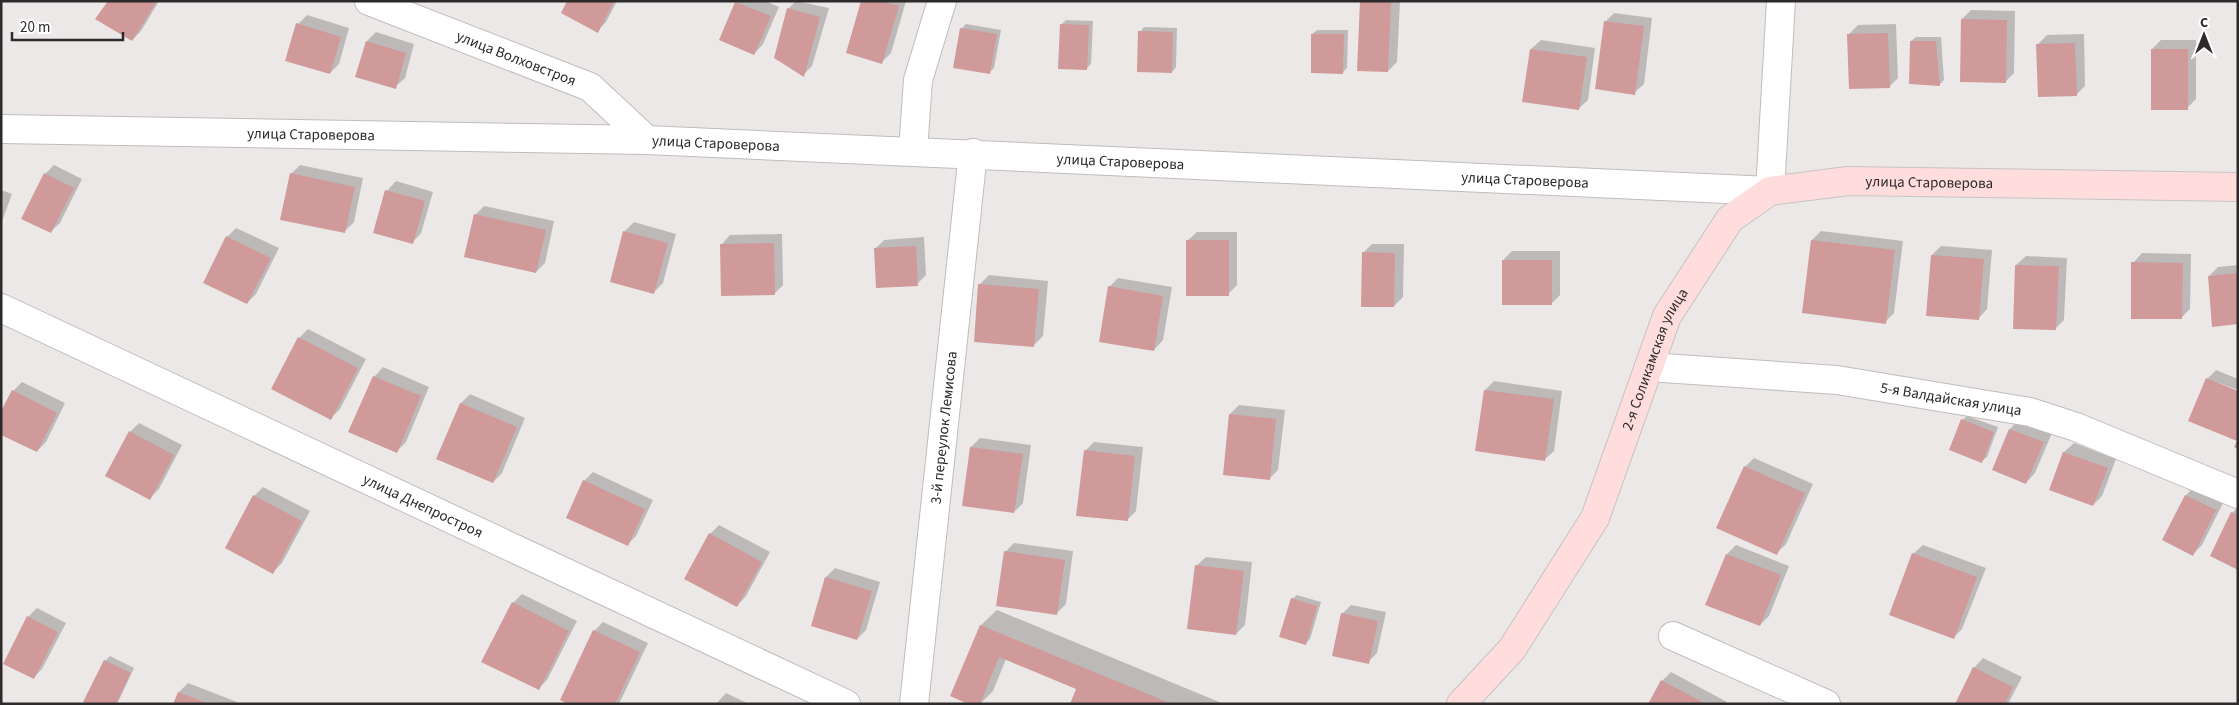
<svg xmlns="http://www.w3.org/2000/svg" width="2239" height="705" font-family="'Source Sans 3',sans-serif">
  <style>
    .shadow { fill: #0003 }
    .building { fill: #cf9a99 }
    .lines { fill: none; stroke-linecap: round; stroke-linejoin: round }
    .minor-casing { stroke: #c1bcbc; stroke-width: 30 }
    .major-casing { stroke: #c4c3c3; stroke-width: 30 }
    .minor { stroke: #fff; stroke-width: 28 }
    .major { stroke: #ffdddc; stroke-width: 28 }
    .labels { text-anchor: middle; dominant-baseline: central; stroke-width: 4; stroke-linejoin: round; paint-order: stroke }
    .street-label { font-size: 15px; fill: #2c2a2a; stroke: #fff }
  </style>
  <rect width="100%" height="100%" fill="#ede8e8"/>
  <path class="shadow" d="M109,1h50l-18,30 -9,9z
    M568,1h49l-11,21 -9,9z
    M737,1h28l14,6 -16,37 -9,10 -33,-15z
    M796,1l33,7 -17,58 -9,9 -15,-66z
    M862,1h44l-15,52 -9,9z
    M1361,1h39l-3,61 -9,9z
    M1971,10l44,1 -1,62 -9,9 -43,-63z
    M1614,13l38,5 -8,66 -10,9 -29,-71z
    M307,15l42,13 -10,36 -9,9 -32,-49z
    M1066,20l27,1 -2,43 -5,5 -24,-45z
    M966,24l35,6 -7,38 -5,5 -28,-44z
    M1896,24l2,54 -9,9 -40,-53 9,-9z
    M1144,27l33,1 -1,39 -4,5 -32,-40z
    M1317,30h31l-1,38 -4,4 -31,-38z
    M376,32l38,12 -9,34 -10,9 -28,-46z
    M2084,34l1,52 -9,9 -38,-51 9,-9z
    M1916,37h25l3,43 -5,5 -28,-44z
    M1541,40l54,8 -7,52 -10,9 -47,-60z
    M2161,40h35v59l-9,9 -35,-59z
    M54,165l28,14 -22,44 -10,9 -5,-58z
    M300,165l63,13 -9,44 -9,9 -54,-57z
    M396,181l37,11 -12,41 -9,10 -25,-52z
    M1,190l11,4 -11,30z
    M484,206l70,15 -9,42 -9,9 -61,-57z
    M634,222l42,12 -13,49 -9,9 -30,-60z
    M236,228l43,20 -23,46 -9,9 -20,-66z
    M1821,231l82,10 -9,72 -9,9 -73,-82z
    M1197,232h40v53l-9,9 -41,-53z
    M782,234l1,51 -9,9 -53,-49 9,-10z
    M924,237l2,38 -9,9 -42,-35 9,-9z
    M1372,244h32l-1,53 -9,9 -31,-53z
    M1941,246l51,4 -5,59 -9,10 -46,-64z
    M1512,251h48v44l-9,9 -48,-44z
    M2142,253l49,1 -1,55 -9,9 -48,-55z
    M2026,256l41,2 -3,62 -9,9 -39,-64z
    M2238,265v58l-29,-47 9,-9z
    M989,275l59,6 -5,55 -9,9 -54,-61z
    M1118,278l54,9 -9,53 -9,10 -45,-63z
    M308,329l58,30 -26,50 -9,9 -32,-80z
    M383,367l46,20 -23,55 -9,9 -23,-74z
    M2216,370l22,9v11l-31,-11z
    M1494,381l68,10 -8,60 -10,9 -67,-10 8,-60z
    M22,382l43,21 -19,39 -9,9 -24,-60z
    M470,394l55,24 -23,55 -9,9 -55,-24 23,-55z
    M1239,405l46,5 -7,60 -9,9 -39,-65z
    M1967,416l31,11 -11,30 -5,4 -20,-41z
    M2019,420l33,13 -17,40 -9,10 -32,-14 16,-40z
    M139,423l43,22 -23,44 -9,9 -20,-66z
    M980,438l51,7 -8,58 -9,9 -43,-65z
    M1094,442l49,5 -7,64 -9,9 -42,-69z
    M2074,443l42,16 -14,37 -9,9 -42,-16 13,-37z
    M1754,458l59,26 -27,60 -9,9 -32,-86z
    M593,472l60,28 -17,36 -9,9 -43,-64z
    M2195,486l29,15 -22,44 -9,9 -29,-15 22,-44z
    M263,487l47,24 -28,52 -9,9 -19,-76z
    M2238,507v61l-6,-55z
    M719,525l51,27 -24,44 -9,10 -27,-72z
    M1014,543l59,8 -7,53 -9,9 -52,-61z
    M1736,545l53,21 -20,50 -9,9 -33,-71z
    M1923,545l63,23 -24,61 -9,9 -40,-84z
    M1206,557l46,5 -7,63 -9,9 -40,-68z
    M835,568l45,14 -14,48 -9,9 -45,-14 14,-48z
    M522,594l55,27 -30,59 -9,9 -25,-86z
    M1297,595l24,7 -11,37 -5,5 -13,-45z
    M1351,605l35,7 -9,41 -9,9 -26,-48z
    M37,608l29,15 -24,46 -9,9 -5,-61z
    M997,610l227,94h-153l7,-16 -72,-29 -13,32 -13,13h-9l-19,-9 29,-70z
    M603,622l45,21 -29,61h-48l23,-73z
    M110,656l24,12 -17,36h-26l14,-43z
    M1983,658l39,19 -14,27h-52l18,-36z
    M1671,672l56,30 -1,2h-77l13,-23z
    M188,683l49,19 -1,2h-61l4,-12z
    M726,693l23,11h-33z"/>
  <path class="building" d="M108,1h49l-25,40 -37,-22z
    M567,1h47l-16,32 -37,-20z
    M861,1h21l17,5 -17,58 -36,-11z
    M1360,1h31l-3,71 -31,-1z
    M735,2l36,14 -17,39 -35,-15z
    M787,8l33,9 -16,60 -30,-19z
    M1961,19l46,1 -1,63 -46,-1z
    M1604,21l40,5 -9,69 -40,-6z
    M296,23l45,14 -11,37 -45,-13z
    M1060,24l29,1 -2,45 -29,-1z
    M960,28l37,6 -7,40 -37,-6z
    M1138,31l35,1 -1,41 -35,-1z
    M1888,33l2,55 -41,1 -2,-55z
    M1311,34h33l-1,40 -32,-1z
    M366,41l40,12 -10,36 -41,-12z
    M1910,41h26l4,45 -31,-2z
    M2075,43l2,53 -39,1 -2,-53z
    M1530,49l57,8 -8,53 -57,-8z
    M2151,49h37v61h-37z
    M44,173l30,15 -23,45 -30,-14z
    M290,173l65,14 -10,46 -65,-13z
    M385,190l40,11 -12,43 -40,-11z
    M474,214l72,16 -10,43 -72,-16z
    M623,231l45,12 -14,51 -44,-12z
    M226,236l45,22 -24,46 -44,-21z
    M1186,240h43v56h-43z
    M1811,240l84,10 -9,74 -84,-11z
    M774,243l1,52 -54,1 -1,-52z
    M916,246l2,40 -42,2 -2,-40z
    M1362,252l33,1 -1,54h-33z
    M1931,255l53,4 -5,61 -53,-4z
    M1502,260h50v45h-50z
    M2131,262l52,1 -1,56h-51z
    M2015,265l44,1 -3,64 -43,-1z
    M2238,273v51l-26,3 -4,-51z
    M978,284l61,5 -5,58 -60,-5z
    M1108,286l55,10 -9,55 -55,-9z
    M298,337l60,31 -27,52 -60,-31z
    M373,376l48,20 -24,57 -49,-21z
    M2206,378l32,13v58l-4,-2 3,-6 -49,-20z
    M12,390l45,23 -20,39 -36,-17v-24z
    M1484,390l70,9 -9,62 -70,-10z
    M460,403l57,24 -24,56 -57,-24z
    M1229,414l47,5 -6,61 -47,-5z
    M1961,419l33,13 -12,31 -33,-13z
    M2009,429l35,13 -18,42 -34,-14z
    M129,431l45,24 -24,45 -45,-24z
    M970,447l53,7 -9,59 -52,-7z
    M1084,450l51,6 -7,65 -52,-5z
    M2063,452l45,16 -15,38 -44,-16z
    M1744,466l61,27 -28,62 -61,-27z
    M583,480l62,29 -17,37 -62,-28z
    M253,495l49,26 -29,53 -48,-26z
    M2185,495l31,15 -23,46 -31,-16z
    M2231,512l7,3v55l-28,-14z
    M709,533l53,29 -25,45 -53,-28z
    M1004,551l61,9 -8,55 -61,-9z
    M1912,553l65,24 -23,62 -65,-24z
    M1726,554l55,21 -21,51 -55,-21z
    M1195,565l49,6 -8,64 -49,-6z
    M825,577l47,14 -15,49 -46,-14z
    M1291,598l26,8 -11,39 -27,-8z
    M512,602l57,29 -30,59 -58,-28z
    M1341,613l37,8 -9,43 -37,-8z
    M27,616l31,16 -24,47 -31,-15z
    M980,625l192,79h-102l6,-15 -77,-32 -19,47h-12l-18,-8z
    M593,630l47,22 -25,52h-47l-8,-4z
    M104,660l27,13 -15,31h-28l-5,-2z
    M1973,667l40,20 -8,17h-50z
    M1661,680l45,24h-58z
    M178,692l31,12h-36z"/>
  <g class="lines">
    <defs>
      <g id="minor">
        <path id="s1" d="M369,1l221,86 57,53"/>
        <path id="s2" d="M1,129l646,11 1123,51 11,-190"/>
        <path d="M913,151l5,-71 24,-79"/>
        <path id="s3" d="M1,308l845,396"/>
        <path id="s4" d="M1649,367l188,13 193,32 46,15 162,67"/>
        <path d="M1673,636l153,68"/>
        <path id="s5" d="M914,704l59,-551"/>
      </g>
      <g id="major">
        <path id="s6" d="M1461,704l51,-55 83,-131 72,-202 63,-97 40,-28 78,-10 390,6"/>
      </g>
    </defs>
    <use href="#minor" class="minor-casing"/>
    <use href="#major" class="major-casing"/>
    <use href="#minor" class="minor"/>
    <use href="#major" class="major"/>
  </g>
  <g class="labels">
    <g class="street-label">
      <text stroke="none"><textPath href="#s1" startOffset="158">улица Волховстроя</textPath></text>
      <text stroke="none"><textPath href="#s2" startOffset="310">улица Староверова</textPath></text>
      <text stroke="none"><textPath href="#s2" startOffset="715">улица Староверова</textPath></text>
      <text stroke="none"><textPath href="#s2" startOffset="1120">улица Староверова</textPath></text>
      <text stroke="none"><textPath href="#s2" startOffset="1525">улица Староверова</textPath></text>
      <text stroke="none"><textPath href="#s6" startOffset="769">улица Староверова</textPath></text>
      <text stroke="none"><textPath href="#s6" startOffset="400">2-я Соликамская улица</textPath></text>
      <text stroke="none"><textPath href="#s4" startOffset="304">5-я Валдайская улица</textPath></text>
      <text stroke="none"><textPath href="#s5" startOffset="278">3-й переулок Лемисова</textPath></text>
      <text stroke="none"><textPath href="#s3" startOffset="466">улица Днепростроя</textPath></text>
    </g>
  </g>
  <rect width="2239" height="705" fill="none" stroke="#2c2a2a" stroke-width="5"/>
  <g transform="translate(2204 35)" stroke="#ffffff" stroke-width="4" paint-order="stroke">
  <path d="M0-4L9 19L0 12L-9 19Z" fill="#2c2a2a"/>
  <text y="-8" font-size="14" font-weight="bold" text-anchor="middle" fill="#2c2a2a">С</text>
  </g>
  <path d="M12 32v8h111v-8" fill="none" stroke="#2c2a2a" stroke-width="2.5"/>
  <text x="20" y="32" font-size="15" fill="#2c2a2a" stroke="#ffffff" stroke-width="4" paint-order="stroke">20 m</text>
</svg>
